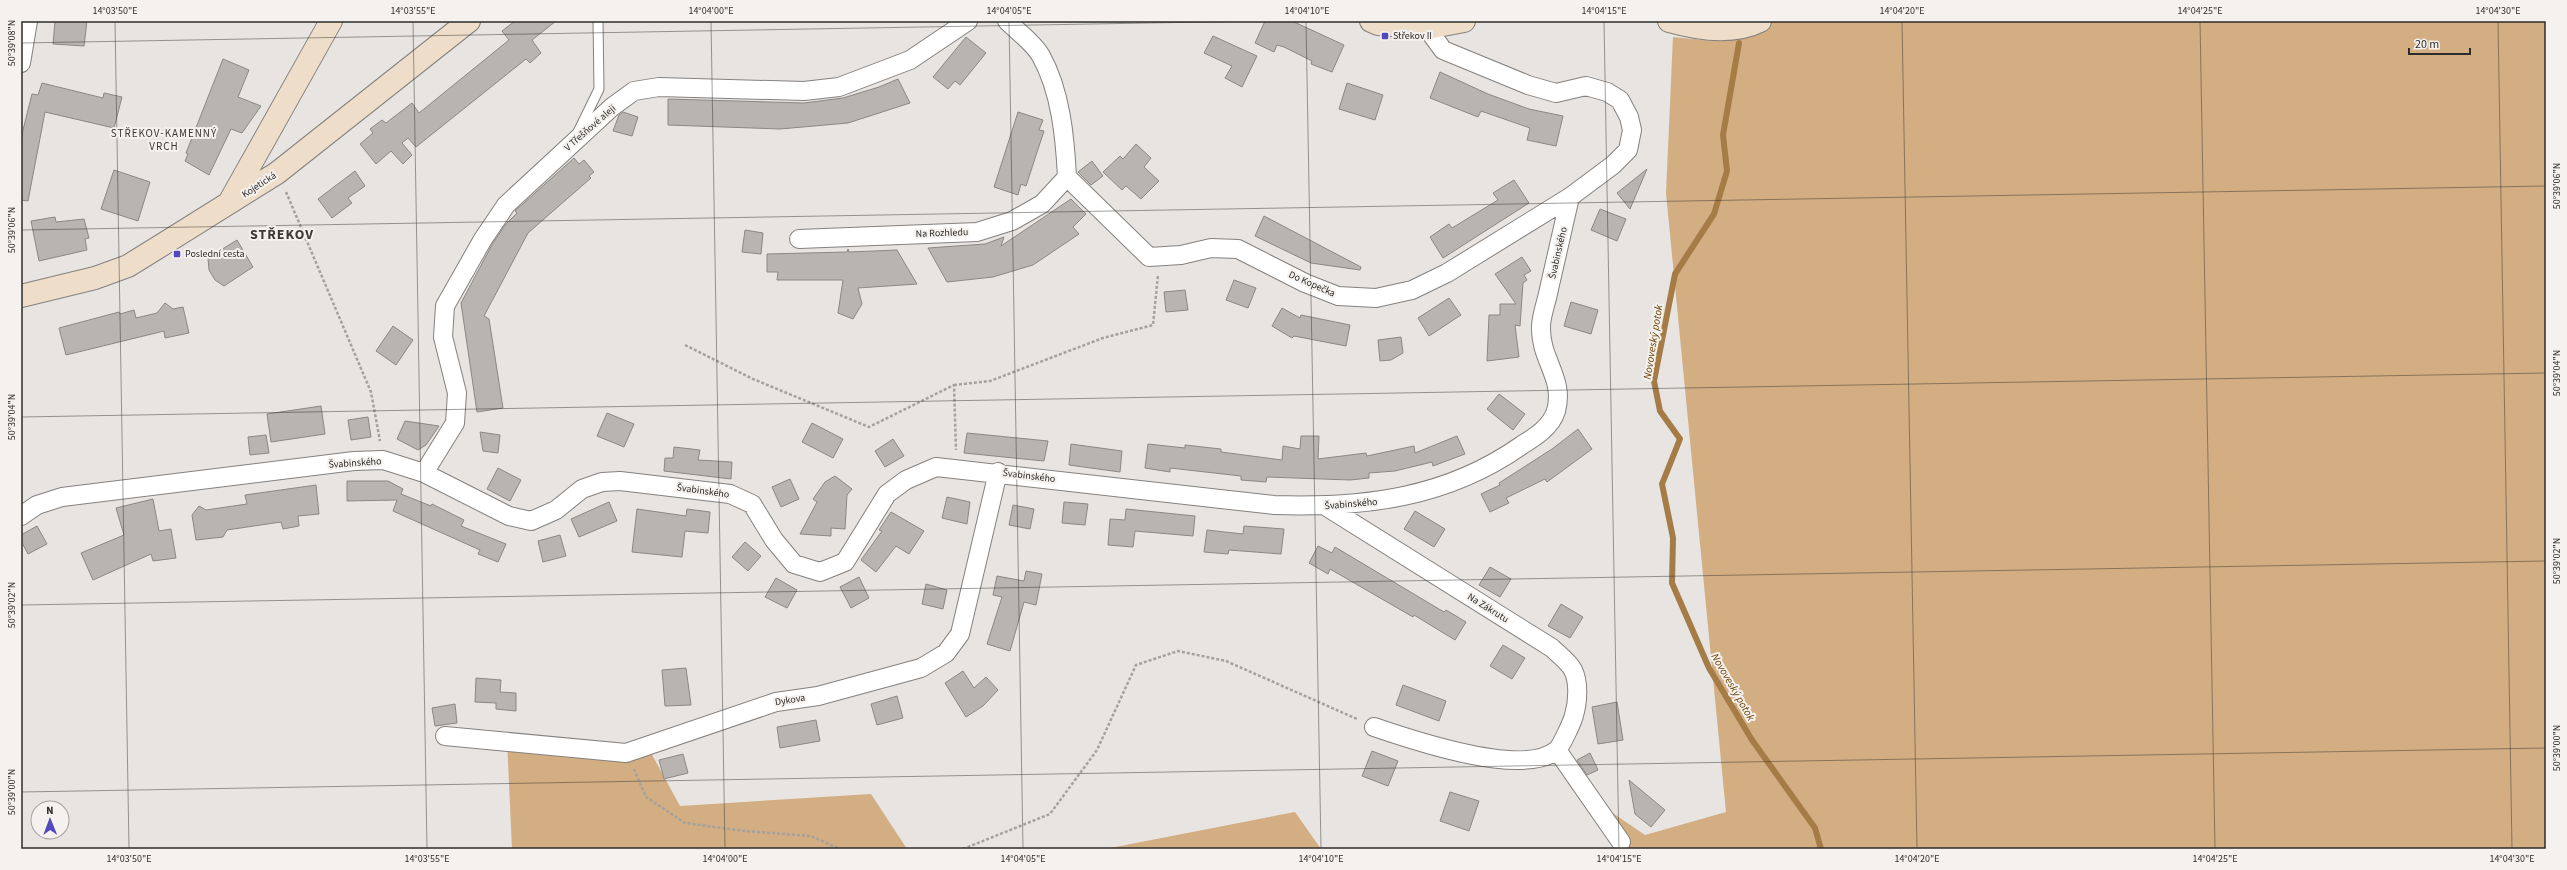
<svg xmlns="http://www.w3.org/2000/svg" width="2567" height="870" font-family="'Source Sans 3',sans-serif">
  <style>
    .green { fill: #d3ae83 }
    .lines { fill: none; stroke-linecap: round; stroke-linejoin: round }
    .stream { stroke: #a57b46; stroke-width: 6 }
    .building { fill: #b7b4b1; stroke: #8a8885 }
    .lane-casing { stroke: #84817f; stroke-width: 11 }
    .street-casing { stroke: #84817f; stroke-width: 20 }
    .secondary-casing { stroke: #84817f; stroke-width: 24 }
    .path { stroke: #a4a19f; stroke-width: 2.5; stroke-dasharray: 3 2; stroke-linecap: butt }
    .lane { stroke: #fff; stroke-width: 9 }
    .street { stroke: #fff; stroke-width: 18 }
    .secondary { stroke: #eedec9; stroke-width: 22 }
    .ticks { fill: none; stroke: #2d2c2a; stroke-width: 1; stroke-opacity: 0.45 }
    .poi-dot { fill: #5247bf; stroke: #f4f1ee; stroke-width: 1.5 }
    .labels { text-anchor: middle; dominant-baseline: central; stroke-width: 4; stroke-linejoin: round; paint-order: stroke }
    .poi-label { font-size: 10px; fill: #2d2c2a; stroke: #f4f1ee; text-anchor: start }
    .street-label { font-size: 10px; fill: #2d2c2a; stroke: #f4f1ee }
    .neighbourhood-label { font-size: 11px; letter-spacing: 1px; fill: #3b3937; stroke: #f4f1ee }
    .water-label { font-size: 11px; font-style: italic; fill: #694204; stroke: #f4f1ee }
    .district-label { font-size: 14px; font-weight: bold; letter-spacing: 1px; fill: #3b3937; stroke: #f4f1ee }
    .neatline { fill: none; stroke: #2d2c2a; stroke-width: 1.5 }
    .ticks-label { font-size: 10px; text-anchor: middle; fill: #2d2c2a }
  </style>
  <rect width="100%" height="100%" fill="#e7e4e1"/>
  <path class="green" d="M1765,21h781v828h-930l-49,-67 78,53 81,-23 -60,-619 7,-156 41,4 30,-4z
    M507,740l143,11 30,55 191,-12 36,55h-395z
    M1295,812l26,37h-216z"/>
  <g class="lines">
    <path class="stream" d="M1739,43l-16,92 4,36 -13,43 -39,60 -21,107 6,30 20,28 -18,45 11,54 -1,45 37,85 43,72 63,88 6,21"/>
  </g>
  <path class="building" d="M55,21h32l-3,25 -31,-2z
    M515,21h41l-24,19 9,13 -11,10 -4,-4 -110,88 -8,-9 -6,5 10,12 -9,9 -12,-13 -15,13 -16,-20 13,-11 -3,-4 12,-9 4,3 26,-20 7,10 90,-73 -7,-9z
    M1265,21h27l52,24 -12,27 -21,-8 1,-3 -28,-14 -7,-2 -3,7 -19,-9z
    M1213,36l44,20 -15,31 -17,-9 7,-12 -28,-13z
    M966,37l20,16 -26,32 -5,-4 -7,8 -15,-12z
    M223,59l26,11 -11,27 23,9 -19,27 -11,-4 -22,46 -24,-14 3,-7 -2,-1z
    M1440,72l48,22 41,15 34,7 -7,30 -29,-6 3,-12 -49,-17 -3,6 -48,-19z
    M898,79l12,24 -62,20 -68,6 -112,-4v-26l136,4 39,-5 36,-11z
    M42,83l61,15 1,-5 18,4 -8,31 -69,-16 -17,89 -7,-1v-57l2,-13 9,-36 6,1z
    M1347,83l36,12 -8,25 -36,-11z
    M623,112l15,5 -6,19 -19,-5 6,-16z
    M1018,112l25,8 -4,10 5,1 -18,55 -5,-2 -3,11 -24,-8z
    M1136,144l15,14 -7,9 15,14 -18,18 -15,-13 -4,4 -19,-18 17,-16 3,3z
    M574,158l5,6 5,-4 10,12 -5,4 2,2 -63,55 -44,83 5,3 14,89 -26,4 -16,-109 32,-60 13,-19 11,-11 -2,-2z
    M1092,161l11,15 -12,9 -13,-13z
    M1647,169l-17,40 -13,-16z
    M114,170l36,12 -12,39 -37,-12z
    M355,171l10,15 -17,12 4,5 -20,15 -14,-19z
    M1514,180l15,23 -86,55 -13,-21 19,-13 3,4 46,-28 -5,-7z
    M1071,199l15,15 -13,13 6,7 -46,31 -40,12 -46,5 -19,-34 57,-4 19,-7 -3,9z
    M1600,209l26,10 -9,22 -26,-11z
    M1264,216l97,51 -1,3 -49,-7 -56,-27z
    M55,217l1,5 28,-3 5,19 -4,1 2,11 -48,11 -8,-40z
    M745,230l18,3 -2,21 -19,-2z
    M237,240l16,27 -29,19 -9,-6 -6,-10 -1,-12z
    M848,249l1,3 48,-2 20,34 -59,4 4,16 -9,15 -15,-6 5,-33h-66l1,-8h-11v-18l80,-2z
    M1522,257l9,14 -7,4 3,5 -4,3 -3,43 -5,-1 4,32 -32,4 2,-46h11v-11h16l-21,-30z
    M1234,280l22,8 -8,20 -22,-8z
    M1185,290l3,20 -22,2 -2,-20z
    M1449,298l12,17 -32,21 -11,-18z
    M1571,302l27,8 -7,24 -27,-8z
    M165,303l8,6 10,-2 6,26 -24,5 -1,-7 -98,24 -7,-27 60,-16 1,2 14,-4 2,8 21,-5z
    M1282,308l18,10 1,-3 49,10 -4,21 -52,-10 -2,2 -20,-12z
    M393,326l20,14 -17,25 -20,-14z
    M1401,337l2,16 -12,7 -11,1 -2,-21z
    M1499,394l26,20 -12,16 -26,-21z
    M321,406l4,28 -54,8 -4,-28z
    M607,413l27,11 -10,23 -27,-11z
    M368,417l3,20 -20,3 -3,-20z
    M405,421l34,5 -13,19 -8,5 -21,-11z
    M812,423l31,16 -10,19 -31,-16z
    M1578,429l14,20 -45,33 -2,-3 -39,19 3,5 -19,9 -9,-18 19,-9 -1,-2 53,-34z
    M480,432l20,3 -2,18 -15,-2z
    M967,433l81,8 -4,20 -80,-8z
    M266,435l3,18 -19,2 -2,-18z
    M1301,436h18l-1,23 48,-6 1,3 47,-10 1,7 42,-17 8,18 -32,12 -1,-4 -37,9 -26,2v5l-19,2 -83,-3 -1,5 -25,-2v-4l-71,-8v4l-25,-4 3,-24 37,4v-3l36,4v3l61,8 1,-14 17,3z
    M893,439l11,17 -19,11 -10,-16z
    M1071,444l51,7 -2,21 -51,-7z
    M674,447l26,3 -2,10 34,2 -1,17 -67,-8 1,-13h8z
    M498,468l23,12 -11,21 -23,-12z
    M835,476l17,13 -5,6 -2,34 -14,-1v8l-31,-2 17,-32 -4,-3 12,-17z
    M790,479l9,20 -18,8 -9,-20z
    M347,481h41l15,8 -2,5 30,12 1,-2 32,16 -3,6 45,18 -8,18 -20,-8 2,-4 -87,-39 4,-11 -50,1z
    M316,485l3,29 -21,2 1,10 -16,3 -2,-7 -54,8 -4,7 -27,3 -4,-25 7,-9 7,4 41,-6 -2,-9z
    M947,497l23,5 -3,22 -25,-6z
    M153,499l6,32 12,-2 5,29 -23,3 -2,-7 -58,26 -12,-27 43,-18 -8,-27z
    M609,502l8,19 -38,16 -8,-18z
    M1064,502l24,2 -3,21 -23,-2z
    M1013,505l21,4 -4,20 -21,-4z
    M637,509l49,7 1,-7 23,3 -2,21 -23,-2 -3,26 -50,-5z
    M1126,509l69,7 -2,20 -58,-5 -2,16 -25,-2 2,-26 15,1z
    M1415,511l30,18 -11,18 -30,-18z
    M891,512l33,19 -15,23 -13,-8 -20,26 -15,-12 21,-29 -3,-1z
    M37,526l10,18 -19,10 -7,-13v-6z
    M1244,526l40,3 -3,25 -52,-4 -1,4 -24,-2 3,-22 36,4z
    M560,535l6,21 -23,6 -5,-21z
    M745,542l16,14 -13,15 -16,-14z
    M1318,546l14,7 3,-6 109,65 2,-2 20,12 -11,18 -41,-25 -1,2 -83,-48 -2,5 -19,-11z
    M1490,567l21,12 -11,18 -21,-12z
    M1026,571l16,3 -6,31 -12,-3 -14,49 -23,-7 15,-47 -9,-2 4,-19 27,5z
    M859,577l10,21 -18,10 -11,-21z
    M776,578l21,12 -10,18 -22,-11z
    M926,584l21,6 -4,19 -21,-5z
    M1561,604l22,13 -13,21 -22,-12z
    M1503,645l22,13 -13,21 -22,-13z
    M686,668l5,37 -26,1 -3,-36z
    M963,671l11,17 12,-11 12,13 -15,16 -17,11 -21,-34z
    M476,678l25,2 -1,12 16,1v18l-20,-2v-6l-21,-1z
    M1403,685l43,16 -7,20 -43,-16z
    M897,696l6,22 -26,7 -6,-21z
    M1617,702l6,38 -25,4 -6,-37z
    M455,704l2,19 -22,3 -3,-18z
    M816,720l4,21 -40,7 -3,-21z
    M1372,751l26,10 -10,25 -26,-10z
    M1590,753l8,17 -11,5 -10,-15z
    M683,754l5,19 -24,6 -5,-19z
    M1629,780l36,30 -14,17 -16,-13z
    M1450,792l29,9 -10,30 -29,-10z"/>
  <g class="lines">
    <defs>
      <path id="lane" d="M578,132l21,-43 -1,-68"/>
      <path id="street" d="M1007,21c10,10 27,22 34,35 20,36 24,82 26,121
        M21,63l7,-42
        M1067,177l82,80 32,-2 30,-7 27,1 67,34 33,13 38,2 36,-8 35,-17 123,-76 43,-32 15,-15 4,-20 -3,-13 -9,-17 -13,-8 -21,-6 -30,7 -28,-8 -85,-35 -16,-22
        M799,239l178,-7 35,-11 30,-17 25,-27
        M424,473l31,-50 2,-30 -14,-56 2,-31 38,-67 23,-34 106,-98 22,-16 25,-4 145,4 35,-4 71,-27 58,-39
        M1327,507l225,141c6,6 17,14 21,22 6,12 5,32 1,45 -1,6 -13,31 -17,35 -34,28 -145,-10 -183,-23
        M21,516l16,-11 25,-8 292,-36 29,-1 41,13 85,43 22,5 25,-11 26,-21 20,-7 18,-1 110,13 22,10 22,36 20,24 26,8 25,-10 42,-68 19,-14 30,-13 338,38c90,3 173,-7 248,-60 13,-8 29,-18 34,-34 9,-33 -16,-51 -15,-84 0,-12 6,-26 8,-38 7,-31 14,-61 21,-92
        M445,736l181,17 150,-51 42,-6 103,-28 25,-15 14,-19 38,-162
        M1557,750l64,92"/>
      <path id="secondary" d="M1371,21l7,3 49,4 37,-7
        M1669,21c28,8 63,14 91,0
        M230,201l101,-180
        M21,296l74,-18 33,-12 29,-18 120,-75 192,-152"/>
    </defs>
    <use href="#lane" class="lane-casing"/>
    <use href="#street" class="street-casing"/>
    <use href="#secondary" class="secondary-casing"/>
    <path class="path" d="M286,192l85,200 9,49
      M685,345l68,34 116,48 85,-42 2,65
      M954,385l36,-4 113,-43 50,-13 5,-50
      M634,769l12,28 39,26 60,8 66,5 29,13
      M963,849l87,-35 47,-64 39,-85 42,-14 48,10 131,58"/>
    <use href="#lane" class="lane"/>
    <use href="#street" class="street"/>
    <use href="#secondary" class="secondary"/>
  </g>
  <path class="ticks" d="M115,21l14,828M413,21l14,828M711,21l14,828M1009,21l14,828M1306,21l15,828M1604,21l15,828M1902,21l15,828M2200,21l15,828M2498,21l14,828M21,43l1240,-22M21,230l2525,-44M21,417l2525,-44M21,605l2525,-44M21,792l2525,-44"/>
  <g class="poi-dot">
    <rect x="1381" y="32" width="8" height="8" rx="2"/>
    <rect x="173" y="250" width="8" height="8" rx="2"/>
  </g>
  <g class="labels">
    <g class="poi-label">
      <text x="1393" y="36">Střekov II</text>
      <text x="185" y="254">Poslední cesta</text>
    </g>
    <g class="street-label">
      <text transform="translate(590 128) rotate(-41)">V Třešňové aleji</text>
      <text transform="translate(259 185) rotate(-33)">Kojetická</text>
      <text transform="translate(942 233) rotate(-2)">Na Rozhledu</text>
      <text transform="translate(1558 253) rotate(-77)">Švabinského</text>
      <text transform="translate(1312 284) rotate(24)">Do Kopečka</text>
      <text transform="translate(355 463) rotate(-4)">Švabinského</text>
      <text transform="translate(1029 476) rotate(7)">Švabinského</text>
      <text transform="translate(703 491) rotate(8)">Švabinského</text>
      <text transform="translate(1351 504) rotate(-5)">Švabinského</text>
      <text transform="translate(1488 608) rotate(32)">Na Zákrutu</text>
      <text transform="translate(790 700) rotate(-9)">Dykova</text>
    </g>
    <g class="neighbourhood-label">
      <text x="164" y="133">STŘEKOV-KAMENNÝ<tspan x="164" dy="13">VRCH</tspan></text>
    </g>
    <g class="water-label">
      <text transform="translate(1653 342) rotate(-81)">Novoveský potok</text>
      <text transform="translate(1733 687) rotate(60)">Novoveský potok</text>
    </g>
    <g class="district-label">
      <text x="282" y="235">STŘEKOV</text>
    </g>
  </g>
  <rect width="2567" height="870" fill="none" stroke="#f4f1ee" stroke-width="44"/>
  <g transform="translate(50 820) rotate(359)"><circle r="19" fill="#f4f1ee" stroke="#a4a2a0"/>
  <path d="M0-3L7 15L0 10L-7 15Z" fill="#5247bf"/>
  <text y="-6" font-size="11" font-weight="bold" text-anchor="middle" fill="#2d2c2a">N</text>
  </g>
  <path d="M2409 48v6h61v-6" fill="none" stroke="#2d2c2a" stroke-width="2"/>
  <text x="2415" y="48" font-size="12" fill="#2d2c2a" stroke="#f4f1ee" stroke-width="3" paint-order="stroke">20 m</text>
  <rect x="22" y="22" width="2523" height="826" class="neatline"/>
  <g class="ticks-label">
    <text x="115" y="14">14°03'50"E</text>
    <text x="413" y="14">14°03'55"E</text>
    <text x="711" y="14">14°04'00"E</text>
    <text x="1009" y="14">14°04'05"E</text>
    <text x="1307" y="14">14°04'10"E</text>
    <text x="1604" y="14">14°04'15"E</text>
    <text x="1902" y="14">14°04'20"E</text>
    <text x="2200" y="14">14°04'25"E</text>
    <text x="2498" y="14">14°04'30"E</text>
    <text transform="translate(11 43) rotate(-90)" y="4">50°39'08"N</text>
    <text transform="translate(2556 186) rotate(-90)" y="4">50°39'06"N</text>
    <text transform="translate(11 230) rotate(-90)" y="4">50°39'06"N</text>
    <text transform="translate(2556 373) rotate(-90)" y="4">50°39'04"N</text>
    <text transform="translate(11 417) rotate(-90)" y="4">50°39'04"N</text>
    <text transform="translate(2556 561) rotate(-90)" y="4">50°39'02"N</text>
    <text transform="translate(11 605) rotate(-90)" y="4">50°39'02"N</text>
    <text transform="translate(2556 748) rotate(-90)" y="4">50°39'00"N</text>
    <text transform="translate(11 792) rotate(-90)" y="4">50°39'00"N</text>
    <text x="129" y="862">14°03'50"E</text>
    <text x="427" y="862">14°03'55"E</text>
    <text x="725" y="862">14°04'00"E</text>
    <text x="1023" y="862">14°04'05"E</text>
    <text x="1321" y="862">14°04'10"E</text>
    <text x="1619" y="862">14°04'15"E</text>
    <text x="1917" y="862">14°04'20"E</text>
    <text x="2215" y="862">14°04'25"E</text>
    <text x="2512" y="862">14°04'30"E</text>
  </g>
</svg>
